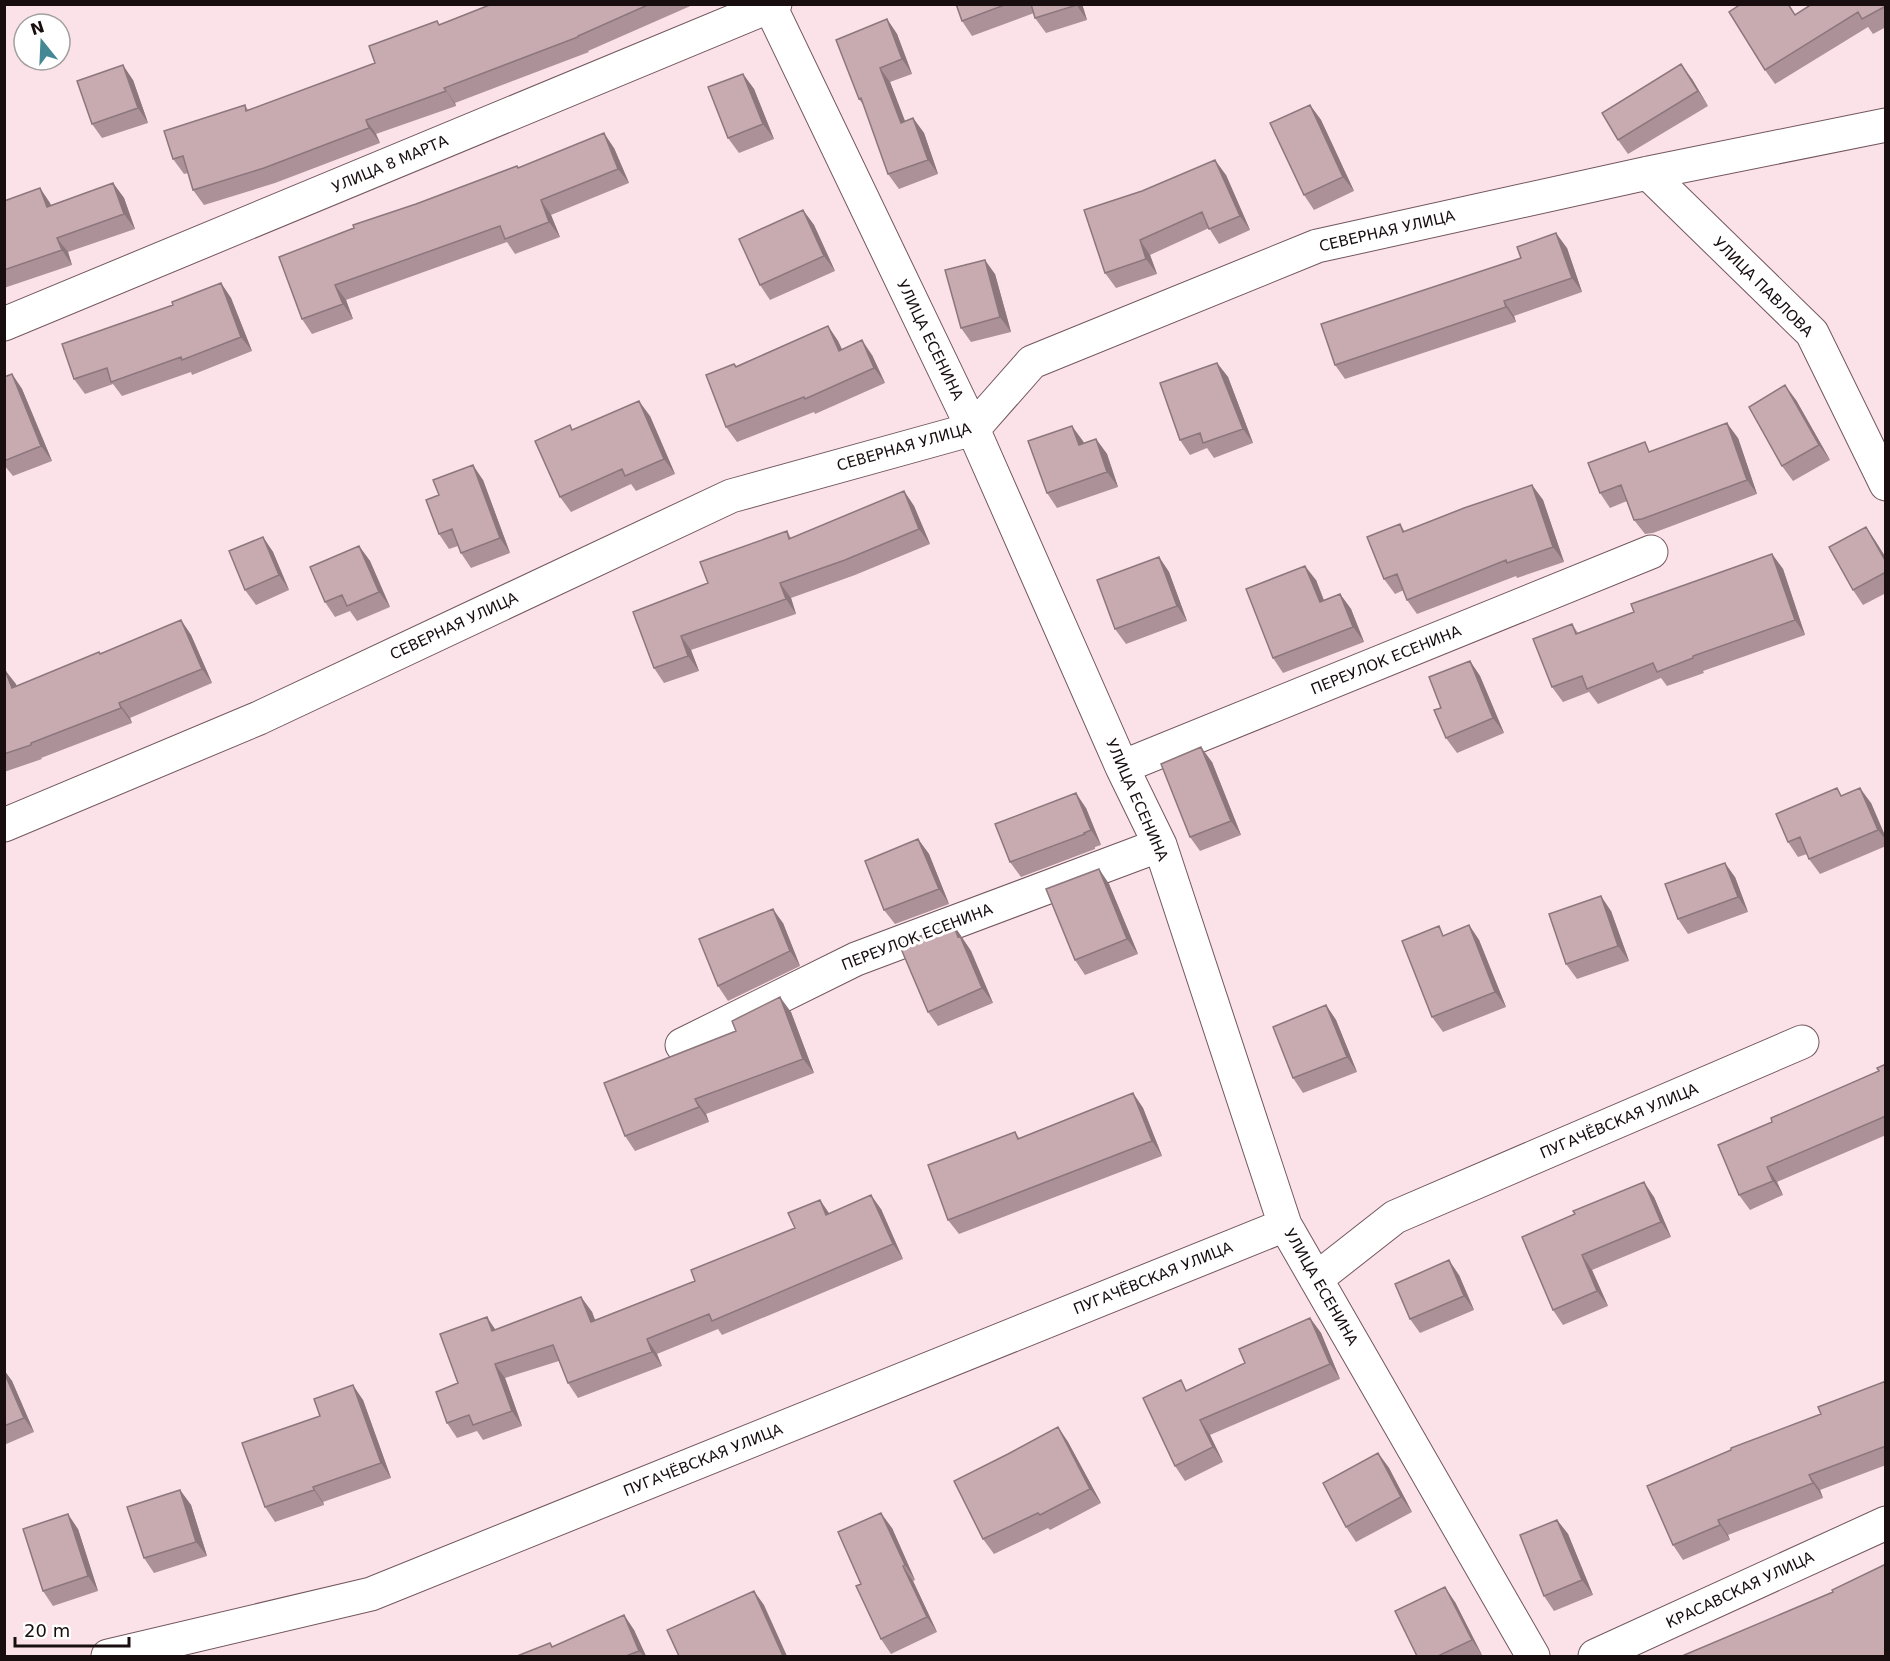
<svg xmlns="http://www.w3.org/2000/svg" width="1890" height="1661" font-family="'DejaVu Sans',sans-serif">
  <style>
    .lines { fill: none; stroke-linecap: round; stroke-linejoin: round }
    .street-casing { stroke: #72575e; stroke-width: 35 }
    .street { stroke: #fff; stroke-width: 33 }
    .wall { fill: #ac9298 }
    .shaded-wall { fill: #8c777c }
    .building { fill: #c8aab1; stroke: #8c777c; stroke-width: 1.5 }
    .labels { text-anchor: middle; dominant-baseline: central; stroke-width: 6; stroke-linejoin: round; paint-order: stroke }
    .street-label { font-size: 15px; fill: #180e10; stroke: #fff }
  </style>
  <rect width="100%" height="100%" fill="#fbe2e8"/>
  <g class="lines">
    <defs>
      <path id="street" d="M769,4l204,425 149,338 38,78 125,380 248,431
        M1648,173l164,160 74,151
        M4,324l771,-320
        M1122,767l529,-215
        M4,825l255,-107 472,-222 242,-67 59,-67 285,-116 331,-73 238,-48
        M682,1045l174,-86 304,-114
        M1316,1279l79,-62 407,-175
        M108,1656l263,-62 914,-369
        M1595,1656l291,-133"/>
    </defs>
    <use href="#street" class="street-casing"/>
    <use href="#street" class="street"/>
  </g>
  <path class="wall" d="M492,4h203l-107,47 1,1 -134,51 1,3 -80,28 4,9 -105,40 -71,22 -11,-15 -5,-17 -4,1 -11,-15 72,-54 3,5 127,-47 65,-39z
    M956,4h126l5,16 -41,13 -11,-15 -1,-5 -62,23 -10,-15z
    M1886,4v23l-13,7 -5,-7 -93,57 -10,-14 31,-56z
    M887,19l10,15 15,40 -22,8 15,39 8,-3 11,15 14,41 -39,15 -11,-15 -23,-67 -6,-8z
    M743,74l11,15 20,50 -35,14 -11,-15z
    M1692,79l16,27 -80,48 -10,-14z
    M133,80l15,43 -46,15 -10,-14z
    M1310,105l11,15 33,71 -40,19 -10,-15z
    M614,148l15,35 -78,32 9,22 -45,17 -8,-12 -161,58 7,19 -41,15 -10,-15 52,-91 163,-62 2,2z
    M1226,175l24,55 -31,14 -10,-16 -59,27 7,19 -41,14 -11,-15 37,-82z
    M113,183l11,15 11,31 -67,23 4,13 -68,23v-87l36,-13 11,17z
    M803,210l11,15 21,46 -65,29 -10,-15z
    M1567,248l15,44 -68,24 2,6 -171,57 -10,-14z
    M995,274l16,58 -40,10 -10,-14z
    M221,283l10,15 21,53 -60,24 -1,-3 -69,24 -9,-12 -28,10 -11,-15 99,-74z
    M828,326l10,15 4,8 30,6 13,28 -70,31 -1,-2 -77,30 -11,-15 8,-63 2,2z
    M1217,363l11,14 25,66 -39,15 -7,-10 -17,7 -10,-15z
    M12,374l10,15 30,72 -39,15 -9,-11v-88z
    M1796,400l34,60 -37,21 -11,-15z
    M650,416l25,58 -39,17 -5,-7 -60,28 -11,-15 13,-67z
    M1738,438l19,56 -104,39 -8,1 -11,-14 -7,-19 -17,7 -10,-15 52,-42z
    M1096,439l11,15 11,33 -61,21 -10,-15 36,-52 1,2z
    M483,480l27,73 -39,15 -10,-15 -3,-7 -9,3 -10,-15z
    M1532,485l11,15 21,62 -47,16 -1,-2 -99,38 -10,-14 -3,-10 -9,4 -11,-15 16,-55 5,8z
    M904,491l10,15 16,38 -75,31 -64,23 5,16 -105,36 8,21 -35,12 -10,-15 54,-85 79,-52 4,7z
    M1866,527l10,15 10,16v35l-23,12 -10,-15z
    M263,537l10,15 16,38 -33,15 -11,-15z
    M359,546l11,15 20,46 -33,14 -7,-10 -15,6 -10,-15z
    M1772,554l11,15 22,66 -102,36 1,2 -37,13 -6,-8 -63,26 -9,-12 -26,10 -11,-15 20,-63 6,9 56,-21z
    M1159,557l10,15 18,49 -61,23 -11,-15z
    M1316,580l8,20 16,-6 11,15 13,33 -81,31 -10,-15z
    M181,620l10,15 21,48 -82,35 2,5 -91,35 1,1 -38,13v-102h1l11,16 84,-32z
    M1470,661l10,15 24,57 -47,20 -11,-15 -5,-30z
    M1212,762l29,73 -41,16 -10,-14z
    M1843,796l28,7 15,35v8l-66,28 -11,-15 -2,-5 -9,3 -10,-15z
    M1086,808l15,37 -6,2v2l-74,28 -11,-15z
    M918,839l11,15 20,50 -54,20 -11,-14z
    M1099,869l10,15 29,70 -53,21 -10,-15z
    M1735,877l13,35 -60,22 -10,-15z
    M1611,911l18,50 -52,18 -11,-15z
    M783,923l17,43 -72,35 -10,-15z
    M953,924l18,27 22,52 -55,23 -10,-14z
    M1469,925l10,15 27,67 -63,25 -11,-15z
    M1326,1005l10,15 21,52 -54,21 -10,-15z
    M791,1012l23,61 -108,41 3,8 -74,29 -10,-15 111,-105z
    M1886,1064v71l-109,47 6,13 -33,15 -11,-15 33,-73 107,-51z
    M1133,1093l10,15 19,48 -203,78 -11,-14 67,-88 4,6z
    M1654,1197l17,40 -79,33 16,36 -45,19 -10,-15 -31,-73z
    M820,1200l9,13 52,-4 22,50 -181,76 -4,-6 -61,25 5,12 -84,32 -10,-15 -9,-22 -54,17 17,48 -39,14 -6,-9 -20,7 -10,-15 11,-40 38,-53 85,-33 11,15 3,8 100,-39 100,-53z
    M1459,1275l15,35 -54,23 -10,-14z
    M1310,1318l11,15 19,46 -130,56 13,27 -38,19 -10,-15 12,-76 58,-27z
    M4,1370l8,11 22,51 -30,13z
    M1886,1381v84l-66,25 3,8 -95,37 2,5 -47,20 -10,-15 148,-131z
    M363,1400l28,78 -68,24 1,3 -49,17 -10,-15 55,-91z
    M1058,1427l10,15 33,61 -51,27 -2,-2 -54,26 -11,-15 25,-85z
    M1378,1453l11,15 23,44 -56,30 -10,-15z
    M180,1490l11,15 16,51 -53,17 -10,-15z
    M1557,1520l11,14 25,61 -39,16 -10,-15z
    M892,1528l23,52 -2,1 24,51 -46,22 -10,-15 -20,-55z
    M78,1529l20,62 -45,15 -10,-15z
    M1455,1602l27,53 -3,1h-62z
    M624,1615l10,15 12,26h-129l33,-13 3,4z"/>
  <path class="shaded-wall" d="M1076,4h6l5,16z
    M887,19l10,15 15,40 -10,-15z
    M1681,64l11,15 16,27 -10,-15z
    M123,65l10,15 15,43 -10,-15z
    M880,68l10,14 21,55 -10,-14z
    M743,74l11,15 20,50 -11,-15z
    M444,88l11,15 1,3z
    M1310,105l11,15 33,71 -11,-14z
    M913,118l11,15 14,41 -10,-14z
    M366,120l10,14 4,9 -11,-15z
    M604,133l10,15 15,35 -11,-14z
    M1215,160l11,15 24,55 -10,-14z
    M113,183l11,15 11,31 -11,-15z
    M40,188l10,15 7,19 -10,-15z
    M541,200l10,15 9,22 -11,-15z
    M803,210l11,15 21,46 -11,-15z
    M1556,233l11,15 15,44 -10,-14z
    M57,238l11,14 4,13 -10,-15z
    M1140,240l10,15 7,19 -11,-15z
    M985,260l10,14 16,58 -11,-15z
    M221,283l10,15 21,53 -11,-14z
    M335,285l11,15 7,19 -10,-15z
    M1504,301l10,15 2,6 -10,-15z
    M828,326l10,15 11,24 -10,-14z
    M862,340l10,15 13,28 -11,-15z
    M1217,363l11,14 25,66 -10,-14z
    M12,374l10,15 30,72 -11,-15z
    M1785,385l11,15 34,60 -11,-15z
    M639,401l11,15 25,58 -11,-15z
    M1727,423l11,15 19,56 -10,-14z
    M1072,426l11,15 6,19 -10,-15z
    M1096,439l11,15 11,33 -11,-15z
    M473,465l10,15 27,73 -10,-15z
    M1532,485l11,15 21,62 -11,-15z
    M904,491l10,15 16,38 -11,-15z
    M1866,527l10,15 10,16v4z
    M263,537l10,15 16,38 -10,-15z
    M359,546l11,15 20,46 -11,-15z
    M1772,554l11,15 22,66 -10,-15z
    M1159,557l10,15 18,49 -10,-15z
    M1305,566l11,14 14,37 -10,-15z
    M780,583l11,15 5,16 -10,-15z
    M1340,594l11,15 13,33 -11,-15z
    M181,620l10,15 21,48 -10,-14z
    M681,636l10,14 8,21 -11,-15z
    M1470,661l10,15 24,57 -11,-15z
    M5,670l11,14 6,18 -10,-14z
    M119,703l11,15 2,5 -11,-15z
    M1201,747l11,15 29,73 -10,-14z
    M1860,788l11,15 15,35v2l-8,-10z
    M1076,793l10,15 15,37 -10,-15z
    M918,839l11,15 20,50 -10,-15z
    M1725,863l10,14 13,35 -10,-15z
    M1099,869l10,15 29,70 -11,-15z
    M1601,896l10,15 18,50 -11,-15z
    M773,909l10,14 17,43 -10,-15z
    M953,924l18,27 22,52 -11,-15z
    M1469,925l10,15 27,67 -11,-15z
    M780,997l11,15 23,61 -11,-14z
    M1326,1005l10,15 21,52 -10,-15z
    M1133,1093l10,15 19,48 -10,-15z
    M695,1099l11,15 3,8 -10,-15z
    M1767,1167l10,15 6,13 -10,-14z
    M1644,1182l10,15 17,40 -10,-15z
    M871,1195l10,14 22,50 -10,-15z
    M820,1200l10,15h-4z
    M1582,1255l10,15 16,36 -11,-15z
    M1449,1260l10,15 15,35 -10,-14z
    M581,1297l11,15 9,24 -10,-14z
    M487,1317l10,15 -5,-1z
    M1310,1318l11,15 19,46 -10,-15z
    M647,1339l10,15 5,12 -10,-14z
    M495,1364l10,14 17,48 -10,-15z
    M4,1370l8,11 22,51 -10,-14 -20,-46z
    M353,1385l10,15 28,78 -10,-15z
    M1200,1420l10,15 13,27 -10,-15z
    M1058,1427l10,15 33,61 -11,-14z
    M1378,1453l11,15 23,44 -11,-15z
    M1809,1475l11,15 3,8 -10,-15z
    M313,1487l10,15 1,3 -10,-15z
    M180,1490l11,15 16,51 -11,-14z
    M881,1513l11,15 23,52 -10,-15z
    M68,1514l10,15 20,62 -10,-15z
    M1557,1520l11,14 25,61 -11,-15z
    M1718,1520l10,15 2,5 -10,-15z
    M903,1566l10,15 24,51 -10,-15z
    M1445,1587l10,15 27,53 -10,-15z
    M754,1591l10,14 23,51h-4z
    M624,1615l10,15 12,26h-2l-5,-5z"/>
  <path class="building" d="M492,4h158l-72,32v1l-134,51 2,3 -80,29 3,8 -105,40 -71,22 -10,-34 -10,3 -9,-28 81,-26 1,6 129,-48 -6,-17 68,-25 2,4z
    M956,4h51l-45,17z
    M1031,4h45l1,1 -42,13z
    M1741,4h47l7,11 17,-11h74v2l-24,13 -4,-7 -93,58 -36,-58z
    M887,19l15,40 -22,9 21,55 12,-5 15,42 -40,14 -27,-76 -2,1 -23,-59z
    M1681,64l17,27 -80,49 -16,-27z
    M123,65l15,43 -46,16 -15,-43z
    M743,74l20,50 -35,14 -20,-51z
    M1310,105l33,72 -39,18 -34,-72z
    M604,133l14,36 -77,31 8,22 -44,17 -5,-13 -165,59 8,19 -41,15 -23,-62 75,-29 -1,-3 63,-21 101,-38 1,2z
    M1215,160l25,56 -31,13 -7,-17 -62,28 6,19 -41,14 -21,-63 58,-19z
    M113,183l11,31 -67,24 5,12 -58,20v-69l36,-13 7,19z
    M803,210l21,46 -64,29 -21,-46z
    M1556,233l16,45 -68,23 2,6 -171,58 -14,-41 200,-66 -4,-11z
    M985,260l15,57 -39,11 -16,-58z
    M221,283l20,54 -59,23 -1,-3 -70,25 -4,-14 -33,11 -12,-35 111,-39 -1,-3z
    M828,326l11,25 23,-11 12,28 -69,31 -1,-2 -78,30 -20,-52 28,-11 2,3z
    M1217,363l26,66 -40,14 -3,-10 -20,7 -20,-57z
    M12,374l29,72 -37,15v-84z
    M1785,385l34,60 -37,21 -33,-59z
    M639,401l25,58 -39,17 -3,-7 -62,28 -25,-56 35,-16 2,5z
    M1727,423l20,57 -105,39 -8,1 -13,-35 -21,8 -12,-30 57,-21 4,10z
    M1072,426l7,19 17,-6 11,33 -60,21 -19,-52z
    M473,465l27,73 -39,15 -9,-24 -13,5 -13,-34 13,-5 -6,-15z
    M1532,485l21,62 -46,16 -1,-3 -99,40 -10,-26 -13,5 -17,-42 33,-13 3,8 61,-24z
    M904,491l15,38 -74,31 -65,23 6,16 -105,37 7,20 -34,12 -21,-56 75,-29 -8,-21 87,-31 2,8z
    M1866,527l20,35v10l-33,18 -24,-43z
    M263,537l16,38 -34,15 -16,-39z
    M359,546l20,46 -32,14 -5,-11 -17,7 -15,-35z
    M1772,554l23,66 -102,36v2l-36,14 -4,-9 -66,26 -5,-13 -30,11 -19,-48 39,-15 4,10 58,-22 -3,-8z
    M1159,557l18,49 -62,23 -18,-49z
    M1305,566l15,36 20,-8 13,33 -80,31 -27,-69z
    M181,620l21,49 -83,34 2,5 -90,35v2l-27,9v-84h1l7,18 87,-36 1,2z
    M1470,661l23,57 -47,20 -12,-28 7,-2 -12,-31z
    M1201,747l30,74 -41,16 -29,-73z
    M1837,788l4,8 19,-8 18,42 -69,29 -9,-22 -12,5 -12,-28z
    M1076,793l15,37 -7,3 1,1 -75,28 -15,-38z
    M918,839l21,50 -55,21 -19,-49z
    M1725,863l13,34 -60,22 -13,-35z
    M1099,869l28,70 -52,21 -29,-71z
    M1601,896l17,50 -52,18 -17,-50z
    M773,909l17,42 -72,35 -19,-47z
    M953,924l5,13 2,-1 22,52 -54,24 -29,-68z
    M1469,925l26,67 -63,25 -30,-76 37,-15 4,10z
    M780,997l23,62 -108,40 4,8 -74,29 -21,-53 132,-52 -4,-10z
    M1326,1005l21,52 -54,21 -20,-51z
    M1886,1064v52l-119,51 6,14 -34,14 -21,-50 54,-23 -1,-4 108,-47 -2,-3z
    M1133,1093l19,48 -204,79 -20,-55 87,-33 3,7z
    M1644,1182l17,40 -79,33 15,36 -44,19 -31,-73 53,-23 -2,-3z
    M871,1195l22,49 -181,77 -3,-7 -62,25 5,13 -84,31 -15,-38 -58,19 17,47 -39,14 -4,-10 -22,8 -11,-31 22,-9 -18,-49 47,-17 5,14 89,-34 10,25 104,-41 -4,-11 104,-42 -7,-15 32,-13 6,15z
    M1449,1260l15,36 -54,23 -15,-35z
    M1310,1318l20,46 -130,56 13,27 -38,19 -32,-68 38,-18 5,11 59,-28 -6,-14z
    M4,1372l20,46 -20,8z
    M1886,1381v65l-77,29 4,8 -95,37 2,5 -47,20 -26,-59 84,-36v-2l90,-34 -3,-7z
    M353,1385l28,78 -68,24 1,3 -49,17 -23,-64 78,-27 -6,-17z
    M1058,1427l32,62 -50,26 -2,-2 -55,26 -29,-58 54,-27z
    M1378,1453l23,44 -55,30 -23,-44z
    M180,1490l16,52 -52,16 -17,-51z
    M881,1513l24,52 -2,1 24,51 -46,22 -25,-53 5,-2 -23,-52z
    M68,1514l20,62 -45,15 -20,-62z
    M1557,1520l25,60 -38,16 -24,-61z
    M1886,1564v91l-3,1h-201l151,-64 -1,-2z
    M1445,1587l27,53 -34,16h-21l-22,-45z
    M754,1591l29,65h-104l-12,-26z
    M624,1615l15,36 -13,5h-109l33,-13 2,4z"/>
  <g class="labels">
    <g class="street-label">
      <text transform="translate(390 164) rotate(-23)">УЛИЦА 8 МАРТА</text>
      <text transform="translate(1387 231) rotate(-13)">СЕВЕРНАЯ УЛИЦА</text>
      <text transform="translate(1763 287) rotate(45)">УЛИЦА ПАВЛОВА</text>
      <text transform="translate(930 340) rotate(64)">УЛИЦА ЕСЕНИНА</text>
      <text transform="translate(904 447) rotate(-16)">СЕВЕРНАЯ УЛИЦА</text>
      <text transform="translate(454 626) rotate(-25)">СЕВЕРНАЯ УЛИЦА</text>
      <text transform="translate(1386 660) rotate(-22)">ПЕРЕУЛОК ЕСЕНИНА</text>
      <text transform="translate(1137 800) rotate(66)">УЛИЦА ЕСЕНИНА</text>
      <text transform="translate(917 937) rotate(-21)">ПЕРЕУЛОК ЕСЕНИНА</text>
      <text transform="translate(1619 1121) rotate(-23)">ПУГАЧЁВСКАЯ УЛИЦА</text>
      <text transform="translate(1153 1278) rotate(-22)">ПУГАЧЁВСКАЯ УЛИЦА</text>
      <text transform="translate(1321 1287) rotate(60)">УЛИЦА ЕСЕНИНА</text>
      <text transform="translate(703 1460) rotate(-22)">ПУГАЧЁВСКАЯ УЛИЦА</text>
      <text transform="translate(1740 1590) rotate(-25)">КРАСАВСКАЯ УЛИЦА</text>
    </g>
  </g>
  <rect width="1890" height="1661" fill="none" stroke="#180e10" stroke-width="12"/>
  <g transform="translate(42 42) rotate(342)"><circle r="28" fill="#ffffff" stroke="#a39f9f" stroke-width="1.5"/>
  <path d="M0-4.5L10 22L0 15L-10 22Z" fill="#438894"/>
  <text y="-9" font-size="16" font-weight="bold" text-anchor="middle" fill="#180e10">N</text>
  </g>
  <path d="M15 1637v9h114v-9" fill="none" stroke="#180e10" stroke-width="3"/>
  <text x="24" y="1637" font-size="18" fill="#180e10" stroke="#ffffff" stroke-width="4.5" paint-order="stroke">20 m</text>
</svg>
